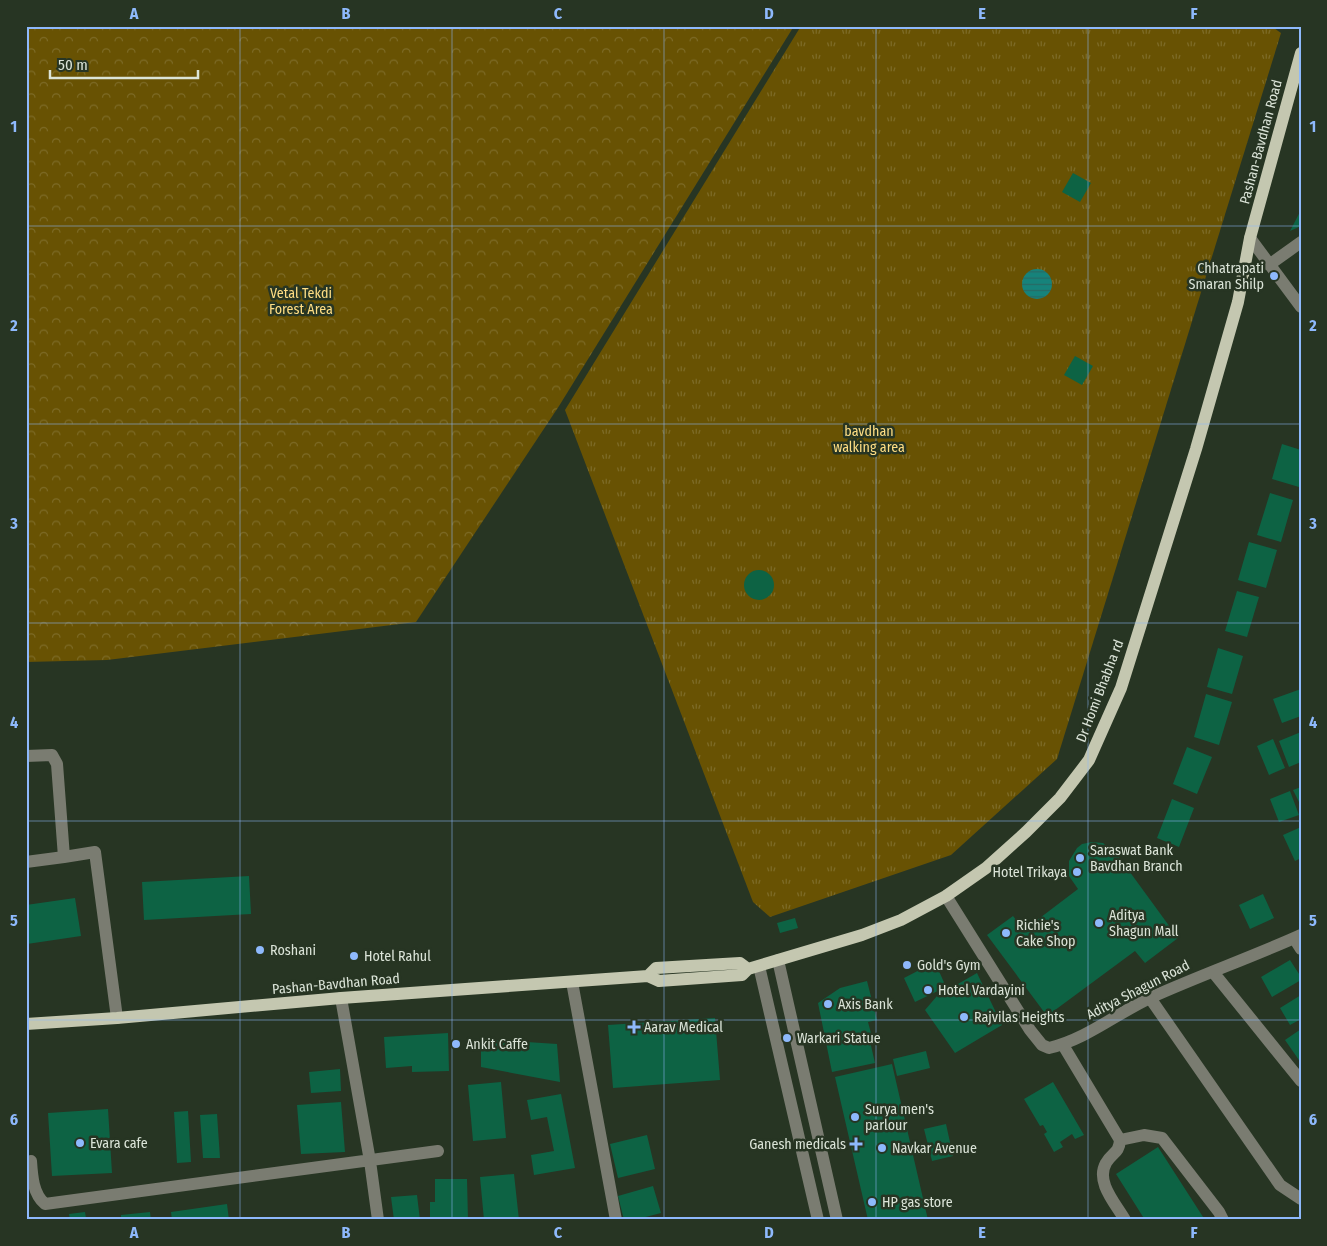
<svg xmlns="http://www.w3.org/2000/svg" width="1327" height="1246" font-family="'Fira Sans Condensed',sans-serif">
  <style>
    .forest { fill: url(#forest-crowns) }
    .park { fill: url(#park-tufts) }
    .water { fill: url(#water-rules) }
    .building { fill: #0d6344 }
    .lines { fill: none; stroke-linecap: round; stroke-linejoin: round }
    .minor { stroke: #7a7c71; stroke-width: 12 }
    .major { stroke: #c4c7b0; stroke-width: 12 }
    .grid { fill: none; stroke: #8eb9fc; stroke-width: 1; stroke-opacity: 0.55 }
    .poi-dot { fill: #8eb9fc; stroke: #273523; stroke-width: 2 }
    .labels { text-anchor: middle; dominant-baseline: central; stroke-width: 5; stroke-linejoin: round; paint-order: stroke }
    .street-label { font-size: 14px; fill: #dbe4d8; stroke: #273523 }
    .poi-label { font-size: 14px; fill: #dbe4d8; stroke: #273523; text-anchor: start }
    .park-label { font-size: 14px; fill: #ffde84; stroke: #273523 }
    .neatline { fill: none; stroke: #8eb9fc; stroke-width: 2 }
    .grid-label { font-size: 16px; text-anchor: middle; font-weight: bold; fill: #8eb9fc }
  </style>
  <defs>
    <pattern id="forest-crowns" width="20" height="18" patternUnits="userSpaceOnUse" patternTransform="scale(1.25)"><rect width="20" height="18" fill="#685203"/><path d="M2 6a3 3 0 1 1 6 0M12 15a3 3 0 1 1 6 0" fill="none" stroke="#7d6b27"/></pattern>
    <pattern id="park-tufts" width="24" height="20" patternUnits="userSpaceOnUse" patternTransform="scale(1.25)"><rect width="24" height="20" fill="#685203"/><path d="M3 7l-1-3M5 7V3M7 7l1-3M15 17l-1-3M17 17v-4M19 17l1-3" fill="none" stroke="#7d6b27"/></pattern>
    <pattern id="water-rules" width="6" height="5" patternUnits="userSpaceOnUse" patternTransform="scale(1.25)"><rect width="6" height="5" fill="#16837b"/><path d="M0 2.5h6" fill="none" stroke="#286a64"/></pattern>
  </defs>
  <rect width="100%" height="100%" fill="#273523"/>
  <path class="forest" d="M26,26h768l-235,380 -143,216 -309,38 -81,2z"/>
  <path class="park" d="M801,26h470l10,7 -224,726 -106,96 -181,62 -17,-15 -188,-492z"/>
  <path class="water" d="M1022 284a15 15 0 1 1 30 0a15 15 0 1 1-30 0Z"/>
  <path class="building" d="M1073,173l18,10 -11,19 -18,-10z
    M1301,210v16l-11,5z
    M1075,356l18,10 -11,19 -18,-10z
    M1282,444l19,6v31l-2,6 -27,-8z
    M1270,493l23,7 -12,42 -24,-7z
    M1249,542l28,8 -11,38 -28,-8z
    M744 585a15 15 0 1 1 30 0a15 15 0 1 1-30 0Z
    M1237,591l22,6 -12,40 -22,-6z
    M1218,648l25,8 -11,38 -25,-7z
    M1301,689v27l-19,7 -9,-24z
    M1206,694l26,8 -13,43 -25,-8z
    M1301,732v30l-12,5 -10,-26z
    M1273,739l12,29 -16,7 -12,-29z
    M1187,747l25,10 -15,37 -24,-10z
    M1301,787v19l-8,-16z
    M1290,791l9,24 -20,7 -9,-23z
    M1172,799l22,9 -15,39 -22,-9z
    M1301,827v31l-6,3 -12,-26z
    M1092,842l11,1 13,10 62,85 -33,25 -10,-12 -88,65 -60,-81 26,-19 11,14 54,-41 -9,-13v-15l8,-13 5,-4z
    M249,876l2,38 -107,6 -2,-38z
    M1263,894l11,24 -24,11 -11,-24z
    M75,898l6,38 -54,8 -1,-39z
    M795,918l3,10 -18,5 -3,-10z
    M1290,960l11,17v3l-29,17 -11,-20z
    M935,962l11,25 -31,15 -11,-24z
    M977,973l25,52 -47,28 -30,-43 12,-14z
    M867,981l10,39 -9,2 4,15h-3l6,26 -43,9 -14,-69 22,-15z
    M1301,995v24l-11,6 -10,-17z
    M715,1018l5,62 -107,8 -5,-63z
    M1301,1029v34l-16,-23z
    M448,1033l1,38 -37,1v-6l-26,2 -2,-31z
    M481,1039l76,5 3,38 -79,-15z
    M926,1051l4,17 -33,8 -4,-17z
    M892,1064l36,156h-60l-33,-143z
    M340,1069l1,22 -30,2 -2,-21z
    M501,1082l5,56 -33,3 -5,-56z
    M1053,1082l31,53 -9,4 -3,-5 -12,8 3,5 -9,5 -10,-18 3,-2 -4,-7 -3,1 -16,-27z
    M561,1094l14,74 -41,7 -3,-20 23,-4 -7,-34 -16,3 -4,-20z
    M341,1102l4,50 -44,2 -4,-49z
    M108,1109l4,64 -60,3 -4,-63z
    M188,1111l3,51 -14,1 -3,-51z
    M217,1114l3,44h-17l-3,-43z
    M946,1124l7,32 -21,5 -8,-32z
    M647,1135l8,34 -37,9 -8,-34z
    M1158,1147l47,73h-60l-29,-46z
    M514,1174l5,46h-35l-4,-43z
    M435,1179h32l1,41h-38v-18h5z
    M653,1186l8,27 -27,7h-10l-6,-24z
    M417,1195l3,25h-26l-3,-23z
    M227,1204l2,16h-57l-1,-8z
    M85,1212l1,6 13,-1v3h-29l-1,-6z
    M150,1212l1,8h-30v-5z"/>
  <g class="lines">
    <path class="minor" d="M1250,238l51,69
      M1269,265l32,-23
      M26,756l26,-1 5,9 7,93 -38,5
      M64,857l31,-5 22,166
      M946,896l84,134 12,15 7,3c38,-9 68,-35 103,-51 49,-22 100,-40 149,-62
      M1294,938l7,11
      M778,960l59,260
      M759,966l59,254
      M1213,972l88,109
      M572,982l44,238
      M341,998l29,163 8,59
      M1150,998l130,187 21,14
      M1063,1045l57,95c-1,14 -8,12 -14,23 -11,19 10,41 19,57
      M1120,1140l24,-5 18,3 57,74 4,8
      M31,1161c1,15 2,33 14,43l393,-53"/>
    <path class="major" d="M648,976l8,-8 84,-5 8,6
      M26,1024l91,-6 224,-20 307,-22 11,5 83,-6 6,-6 114,-34 39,-15 45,-24 40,-28 40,-36 34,-34 29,-38 32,-72 75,-239 42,-147 12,-64 51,-185"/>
  </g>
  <path class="grid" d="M240,26v1194M452,26v1194M664,26v1194M876,26v1194M1088,26v1194M26,226h1275M26,424h1275M26,623h1275M26,821h1275M26,1020h1275"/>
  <g class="poi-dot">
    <circle cx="1274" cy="276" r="5"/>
    <circle cx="1080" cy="858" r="5"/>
    <circle cx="1077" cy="872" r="5"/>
    <circle cx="1099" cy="923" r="5"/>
    <circle cx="1006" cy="933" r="5"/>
    <circle cx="260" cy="950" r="5"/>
    <circle cx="354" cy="956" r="5"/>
    <circle cx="907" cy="965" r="5"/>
    <circle cx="928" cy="990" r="5"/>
    <circle cx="828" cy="1004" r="5"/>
    <circle cx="964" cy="1017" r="5"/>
    <path d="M631.5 1019.5h5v5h5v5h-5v5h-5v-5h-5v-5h5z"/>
    <circle cx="787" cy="1038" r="5"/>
    <circle cx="456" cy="1044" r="5"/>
    <circle cx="855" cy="1117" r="5"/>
    <circle cx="80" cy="1143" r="5"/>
    <path d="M853.5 1136.5h5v5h5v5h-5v5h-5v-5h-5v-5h5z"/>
    <circle cx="882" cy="1148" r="5"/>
    <circle cx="872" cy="1202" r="5"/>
  </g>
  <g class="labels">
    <g class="street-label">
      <text transform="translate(1261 142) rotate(-75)">Pashan-Bavdhan Road</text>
      <text transform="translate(1100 691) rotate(-69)">Dr Homi Bhabha rd</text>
      <text transform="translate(336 984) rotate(-5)">Pashan-Bavdhan Road</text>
      <text transform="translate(1138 990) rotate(-27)">Aditya Shagun Road</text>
    </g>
    <g class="poi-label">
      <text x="1264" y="268" text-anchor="end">Chhatrapati<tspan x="1264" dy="16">Smaran Shilp</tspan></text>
      <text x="1090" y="850">Saraswat Bank<tspan x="1090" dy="16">Bavdhan Branch</tspan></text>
      <text x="1067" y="872" text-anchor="end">Hotel Trikaya</text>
      <text x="1109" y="915">Aditya<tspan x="1109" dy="16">Shagun Mall</tspan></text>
      <text x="1016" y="925">Richie's<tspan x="1016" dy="16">Cake Shop</tspan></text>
      <text x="270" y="950">Roshani</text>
      <text x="364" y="956">Hotel Rahul</text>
      <text x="917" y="965">Gold's Gym</text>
      <text x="938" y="990">Hotel Vardayini</text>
      <text x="838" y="1004">Axis Bank</text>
      <text x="974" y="1017">Rajvilas Heights</text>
      <text x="644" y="1027">Aarav Medical</text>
      <text x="797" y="1038">Warkari Statue</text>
      <text x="466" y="1044">Ankit Caffe</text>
      <text x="865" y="1109">Surya men's<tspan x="865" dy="16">parlour</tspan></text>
      <text x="90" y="1143">Evara cafe</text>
      <text x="846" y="1144" text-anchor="end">Ganesh medicals</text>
      <text x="892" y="1148">Navkar Avenue</text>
      <text x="882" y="1202">HP gas store</text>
    </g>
    <g class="park-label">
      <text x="301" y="293">Vetal Tekdi<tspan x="301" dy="16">Forest Area</tspan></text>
      <text x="869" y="431">bavdhan<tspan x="869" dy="16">walking area</tspan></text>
    </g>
  </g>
  <rect width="1327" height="1246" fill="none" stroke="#273523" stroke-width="55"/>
  <path d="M50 70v8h148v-8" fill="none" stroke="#dbe4d8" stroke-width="2.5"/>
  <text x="58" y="70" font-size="15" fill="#dbe4d8" stroke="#273523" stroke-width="4" paint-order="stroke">50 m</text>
  <rect x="28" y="28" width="1272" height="1190" class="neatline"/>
  <g class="grid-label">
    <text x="134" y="19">A</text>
    <text x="346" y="19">B</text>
    <text x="558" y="19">C</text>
    <text x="769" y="19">D</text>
    <text x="982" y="19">E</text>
    <text x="1194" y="19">F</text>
    <text x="14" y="132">1</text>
    <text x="1313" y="132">1</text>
    <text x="14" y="331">2</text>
    <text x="1313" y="331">2</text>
    <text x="14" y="529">3</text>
    <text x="1313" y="529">3</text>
    <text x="14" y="728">4</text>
    <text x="1313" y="728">4</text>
    <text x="14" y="926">5</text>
    <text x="1313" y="926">5</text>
    <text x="14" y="1125">6</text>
    <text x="1313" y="1125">6</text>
    <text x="134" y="1238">A</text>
    <text x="346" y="1238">B</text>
    <text x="558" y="1238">C</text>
    <text x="769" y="1238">D</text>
    <text x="982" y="1238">E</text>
    <text x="1194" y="1238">F</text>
  </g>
</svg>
